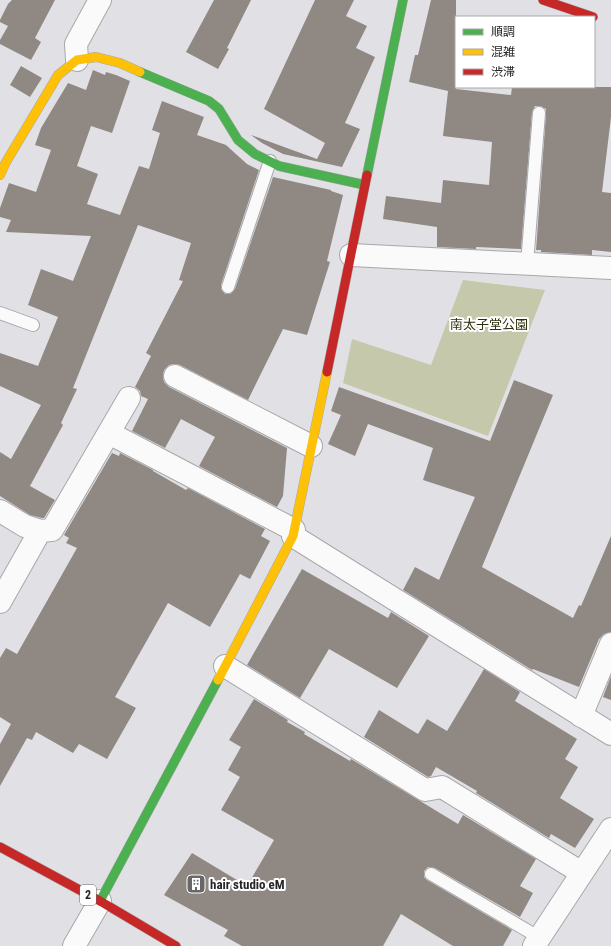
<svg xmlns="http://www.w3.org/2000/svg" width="611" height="946" font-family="'Roboto Condensed','Noto Sans JP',sans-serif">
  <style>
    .green { fill: #c5c8aa }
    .building { fill: #908883 }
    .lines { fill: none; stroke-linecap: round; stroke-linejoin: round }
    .lane-casing { stroke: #a8a8ab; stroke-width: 14 }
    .street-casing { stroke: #a8a8ab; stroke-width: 24 }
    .fast-casing { stroke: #a8a8ab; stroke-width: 10 }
    .slow-casing { stroke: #a8a8ab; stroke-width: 10 }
    .jam-casing { stroke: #a8a8ab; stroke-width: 10 }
    .lane { stroke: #fafafb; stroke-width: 12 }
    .street { stroke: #fafafb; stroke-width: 22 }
    .fast { stroke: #4caf50; stroke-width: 9 }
    .slow { stroke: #ffc107; stroke-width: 9 }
    .jam { stroke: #c62828; stroke-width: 9 }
    .labels { text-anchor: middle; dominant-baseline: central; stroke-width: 4; stroke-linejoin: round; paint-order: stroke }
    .shield { fill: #fff; stroke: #676768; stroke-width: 1 }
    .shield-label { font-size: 12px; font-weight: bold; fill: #262628 }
    .park-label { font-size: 13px; fill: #2b2d0b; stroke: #fff }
    .poi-label { font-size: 13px; font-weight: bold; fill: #262628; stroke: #fff; text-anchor: start }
  </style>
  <rect width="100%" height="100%" fill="#e1e1e5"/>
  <path class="green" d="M463,280l82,10 -57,146 -145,-53 9,-44 79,26z"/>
  <path class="building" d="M12,0h43l-20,38 6,4 -10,18 -31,-16v-4l8,-14 -8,-4v-2l8,-16z
    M214,0h37l-24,48 2,1 -11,20 -32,-17z
    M315,0h39l-8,16 21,10 -11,22 19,9 -30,66 15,6 -18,38 -59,-13 -21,-11 -11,-8 66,24 8,-16 -61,-34z
    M431,0h25v89l55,6 1,-8h99v30l-9,75 9,1v59l-19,-2v5l-51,-3v-2h-5l10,-136v-5l-6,-3h-5l-3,6 -11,137 -45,-2v2l-39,-2v-20l-54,-8 3,-23 55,7 2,-23 46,5 3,-43 -49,-6 5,-45 -39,-9 6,-27h3z
    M21,66l21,12 -12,19 -20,-12z
    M93,70l12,5 1,-3 10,3 14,6 -18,52 -21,-7 -14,40 21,8 -11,30 33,11 19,-49 10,3 11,-36 -8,-3 10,-29 42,16 -7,18 29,10 21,19 12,6 -38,115v4l4,5h5l5,-5 38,-112 58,13v1l12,4 -16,66 3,1 -23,73 -24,-6 -35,71 -68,-35 -6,-1 -5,1 -5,5 -1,6 1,6 5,5 118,61 -4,48 -6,11 -78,-41 16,-29 -34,-18 -16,29 -33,-17 16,-32 -7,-3 -1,-5 -5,-4 16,-31 -5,-3 37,-72 -4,-1 12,-37 -53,-18 -65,163 4,1 -16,34 2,2 -33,61 25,14 -11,18h-2l-12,-3 -30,-19v-44l11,7 30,-54 -41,-19v-33l38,13 20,-49 -30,-12 13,-36 32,12 18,-45 -85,-4 5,-12 -11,-3v-9l9,-25 27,9 15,-42 -16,-5 6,-17 27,-45 18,7z
    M514,380l39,15 -71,172 91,51 6,-13 2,1 30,-70v96l-7,2 -5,5 -20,48 -46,-18 -1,1 -129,-80 12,-23 24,13 36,-83 -52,-17 10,-32 -65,-24 -13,32 -27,-12 13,-29 -10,-4 8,-24 151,54z
    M112,453l7,3 1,-3 33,17v1l33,19 2,-2 77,41 -4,7 9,5 -20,38 -10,-5 -30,53 -42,-24 -53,94 21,11 -29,51 -28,-15 -6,9 -37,-21 -4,8 -5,-2 -27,48v-42l11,-20 -11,-7v-59l6,-10 11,6 60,-106 -11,-5 3,-5 -5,-3z
    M302,569l86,49 3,-6 38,24 -32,52 -68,-39 -29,49 -53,-33z
    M484,669l36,23 -5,9 62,38 -12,20 13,8 -18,31 34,21 -19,29 -24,-14 -2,4 -73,-45 1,-2 -41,-24 -5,9 -3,1 -64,-40 15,-27 39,24 9,-15 20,12z
    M611,676v24l-8,-3z
    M254,699l34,21 -1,2 18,10 -1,2 46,27 1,-2 107,65 5,-9 73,44 -16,27 13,7 -13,24 -85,-49 -7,-1 -4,4v6l3,3 85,50 -9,16h-50l-52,-32 -18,32h-141l-18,-10 4,-6 -64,-35 28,-42 55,33 27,-46 -53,-30 19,-33 -12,-7 13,-23 -12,-7z"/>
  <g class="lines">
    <defs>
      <path id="lane" d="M527,264l12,-151
        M228,287l42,-126
        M0,313l33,12
        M431,874l109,64"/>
      <path id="street" d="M77,60l-1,-16 24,-44
        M351,255l260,13
        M175,376l136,70
        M109,433l185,97
        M0,511l25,15 15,5
        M293,536l318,198
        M0,602l40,-71 12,-1 77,-132
        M225,666l200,124 17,-3 140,86
        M581,716l30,-72
        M74,946l26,-45
        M534,946l77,-117"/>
      <path id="fast" d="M140,72l69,29 10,8 19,31 17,14 24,12 86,19
        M367,175l36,-175
        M100,901l118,-221"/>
      <path id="slow" d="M0,175l6,-13 52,-87 19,-15 19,-3 24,6 20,9
        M218,680l75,-144 34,-164"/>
      <path id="jam" d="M543,0l50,17
        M327,372l40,-197
        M0,847l100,54 76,45"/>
    </defs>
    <use href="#lane" class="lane-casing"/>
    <use href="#street" class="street-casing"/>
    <use href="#fast" class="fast-casing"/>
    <use href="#slow" class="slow-casing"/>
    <use href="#jam" class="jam-casing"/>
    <use href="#lane" class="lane"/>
    <use href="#street" class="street"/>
    <use href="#fast" class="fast"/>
    <use href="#slow" class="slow"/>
    <use href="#jam" class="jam"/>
  </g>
  <defs>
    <symbol id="building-square" viewBox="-11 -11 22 22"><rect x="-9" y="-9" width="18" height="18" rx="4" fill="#67676a" stroke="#fff"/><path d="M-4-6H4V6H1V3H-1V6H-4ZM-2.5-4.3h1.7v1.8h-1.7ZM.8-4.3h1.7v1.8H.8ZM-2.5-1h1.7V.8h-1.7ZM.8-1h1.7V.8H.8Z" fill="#fff"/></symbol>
  </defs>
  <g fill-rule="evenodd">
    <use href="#building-square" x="185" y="873" width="22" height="22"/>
  </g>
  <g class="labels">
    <rect class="shield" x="80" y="885" width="16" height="20" rx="3"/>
    <g class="shield-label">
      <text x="88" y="895">2</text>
    </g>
    <g class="park-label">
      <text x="489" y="324">南太子堂公園</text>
    </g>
    <g class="poi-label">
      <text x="210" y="884">hair studio eM</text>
    </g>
  </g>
  <rect x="455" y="16" width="140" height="72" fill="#ffffff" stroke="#a8a8a9"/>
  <rect x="463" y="29" width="20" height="6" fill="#4caf50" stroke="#a8a8a9"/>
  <text x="491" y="36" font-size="12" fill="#262628">順調</text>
  <rect x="463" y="49" width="20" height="6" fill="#ffc107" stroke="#a8a8a9"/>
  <text x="491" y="56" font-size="12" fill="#262628">混雑</text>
  <rect x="463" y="69" width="20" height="6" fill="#c62828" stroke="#a8a8a9"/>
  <text x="491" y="76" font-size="12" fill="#262628">渋滞</text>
</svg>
